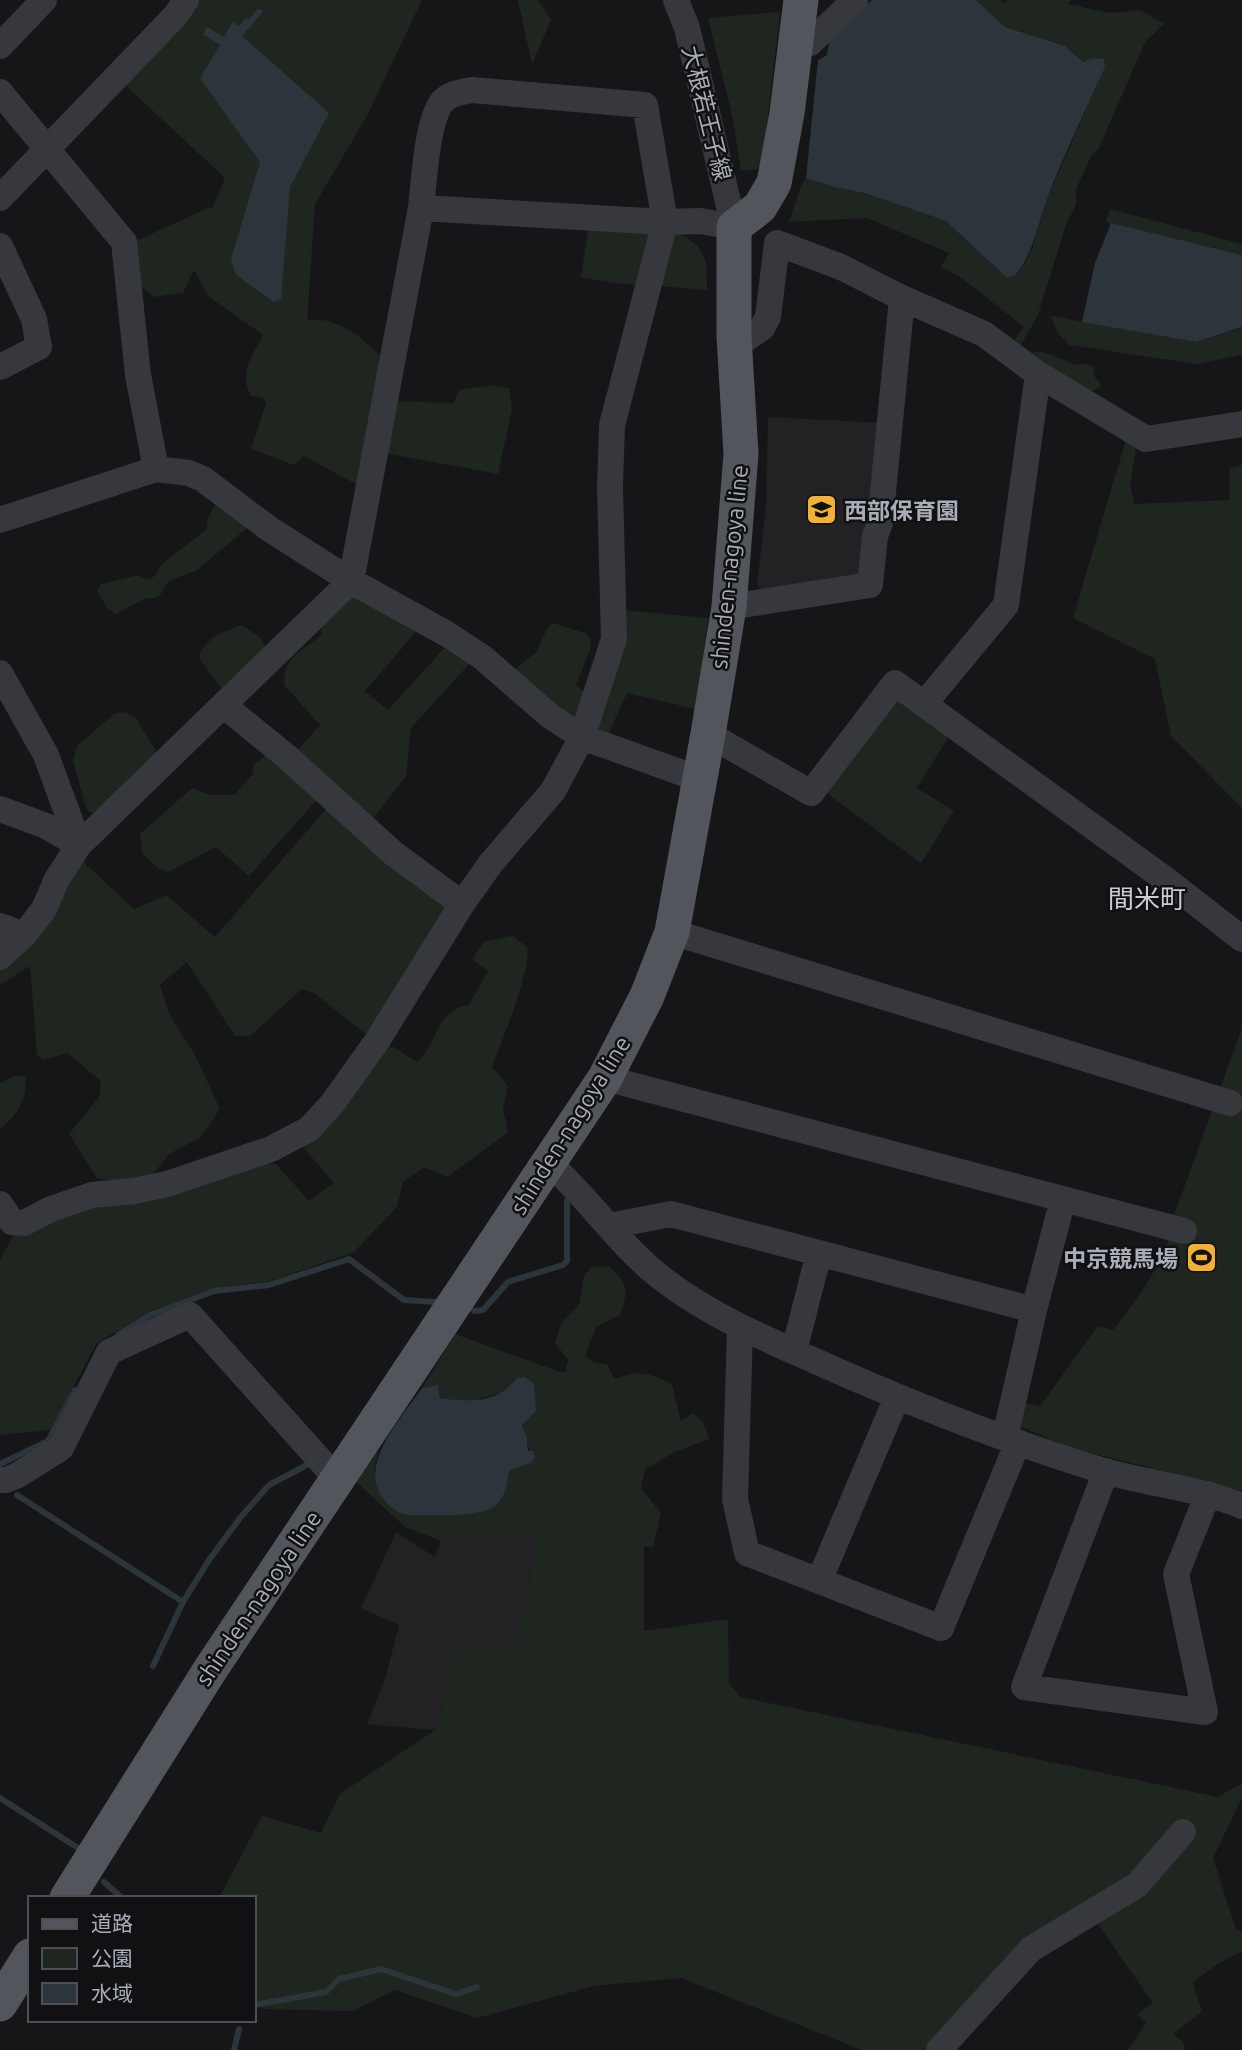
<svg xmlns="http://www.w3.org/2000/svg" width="1242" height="2050" font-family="Ubuntu,'Noto Sans JP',sans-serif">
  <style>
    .built { fill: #222225 }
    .green { fill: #1e261f }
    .water { fill: #2c353c }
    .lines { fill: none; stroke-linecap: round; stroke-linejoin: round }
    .stream { stroke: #2c353c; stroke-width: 6 }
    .minor { stroke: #37383d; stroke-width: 26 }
    .major { stroke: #53555c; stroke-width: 35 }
    .labels { text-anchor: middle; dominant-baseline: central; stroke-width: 5; stroke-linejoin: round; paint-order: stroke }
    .street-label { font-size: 23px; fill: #a8adb8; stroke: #111113 }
    .poi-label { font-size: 23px; font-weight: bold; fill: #a8adb8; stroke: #111113; text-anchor: start }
    .quarter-label { font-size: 26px; fill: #c9ccd4; stroke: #111113 }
  </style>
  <rect width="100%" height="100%" fill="#161618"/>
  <path class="built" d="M768,417l117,6 -20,151 -97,22 -11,-10 9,-81z
    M539,1530l-22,115 -60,8 -22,77 -68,-6 17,-41 15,-58 -38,-17 35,-76 39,25 6,-16z"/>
  <path class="green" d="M199,0h223l-55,116 -52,88 -8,117c29,-7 58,19 78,39l-22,128 -59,-32 -10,9 -43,-16 15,-46 -4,-6 -11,-1c-13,-25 1,-38 12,-61l-55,-39 -14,-26 -11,23 -29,4 -19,-15 -1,-40 76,-35 2,2 13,-31 -101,-94 64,-68z
    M518,0h20l13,20 -19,44z
    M976,0h24l4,3 2,-3h65l-3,4 42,9 30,-3 24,14 -19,18 -46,106 -8,8 -15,33v15l-10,21 -28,90 -20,35 -7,-5 13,-18 -61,-48 -22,-12 8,-14 -82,-35 -78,4 11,-34 6,-10 28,9 30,6 82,28 35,31 12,14 31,-1 9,-18 13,-45 58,-134v-8l-12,-2 -9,4 -18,-16 -60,-19z
    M780,12l-16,137 -6,20 -17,2 -8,-52 -25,-101z
    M1110,209l132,35v11l-136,-33z
    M589,224l66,2 -16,60 -58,-8z
    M675,232c31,15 32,23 32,58l-50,-4z
    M1051,316l145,26 46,-14v27l-45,9 -128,-19 -12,-13z
    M1041,351l35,14 10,-1 7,2 2,12 5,4v5c-18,15 -52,-18 -69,-29l3,-6z
    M493,385l16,3 3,21 -14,65 -113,-21 8,-52 61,2 5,-13z
    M1127,436l10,8 -7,39 4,21 95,-4 1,-32 12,-3v343l-71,-72 -16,-77 -82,-41z
    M220,501l26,23v5l-50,42 -18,6 -11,6 -6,11 -6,4h-9l-30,16 -9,-6 -10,-17 4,-7 37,-9 7,4 9,-2 7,-12 46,-36c0,-13 4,-19 13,-28z
    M349,592l70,36 -54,63 23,19 60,-66 22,19 -59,65 -5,48 -30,39 -9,4 -71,-67 24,-27 -36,-40c1,-33 17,-31 38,-51l-1,-13z
    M622,610l86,8 -12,91 -69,-16 -21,46 -11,-5z
    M553,623l34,11 4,6 -1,10 -14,35 10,8 -9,21 -9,4 -55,-47 23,-19 11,-23z
    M241,625l20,13 5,10 -39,39h-7l-20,-28 -1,-5c16,-22 19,-19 42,-29z
    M894,697l57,36 -34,55 37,23 -33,52 -97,-72z
    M124,712l11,5 20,32v8l-54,55 -10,1 -5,-5 -13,-48 4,-14 37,-32z
    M266,755l55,40 -72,81 -33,-29 -48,25 -10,-4 -16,-15 -2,-19 52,-46 18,7h24l19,-21 1,-10z
    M327,808l125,102 -80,129 -58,-46 -12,-4 -52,47h-15l-48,-74 -27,23 9,29 26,41 25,54 -19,28 -32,17 -14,18 -21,11h-11l-26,-5 -28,-44 30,-37 2,-16 -34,-28 -24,7 -6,-6 -7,-88 -30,19v-23l79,-104 55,51 32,-14 49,42z
    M513,936l14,11c5,23 -26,95 -35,120l16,19 -5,23 5,23 -61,45 -23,-10 -21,15 -6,25 -43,45 -83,29 -57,7 -65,24 -52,31 -47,87 -50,5v-175l14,-26 35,-19 207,-54 20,3 33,37 25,-18 -31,-36 83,-102 9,3 22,14c22,-18 16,-51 52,-57l19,-34 -16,-12 13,-18z
    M1242,1028v463l-174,-44 -50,-22 5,-22 17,3 58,-80 15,4c25,-33 55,-70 60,-112z
    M14,1076h11c4,19 -8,42 -25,52v-45z
    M608,1266c20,16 21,25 12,49l-24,12 -11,29 8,6 15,3 6,14c24,-9 35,-7 58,5l9,37 12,-8 10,9 6,17 -35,13 -29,18 -4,18 20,25 -8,34h-9v84l84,-12 1,65 12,13 477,100 24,-14v15l-29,60 23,71 6,3v19l-26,14 -23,17 9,30 -29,22 10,8 2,8h-57l18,-27 -9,-9 16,-11 -56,-80 52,-65 -184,148 -40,44h-63l-181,-72 -87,8 -117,32 -82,-28 -42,21 -91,-2 -8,-9v-102h-35l43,-82 59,17 19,-39 95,-64 22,-77 60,-8 22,-115 -98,11 -36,-14 -52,-48 21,-29 4,3 -4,17 35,45c21,-1 71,3 86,-9 11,-9 12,-22 14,-35l22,-8 -4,-25 -5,-14 14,-13 -29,-20 -38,11 -29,-4 -2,-13 -16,3 33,-54 105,38h5l3,-12 -13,-17 6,-20 18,-18 5,-29 7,-9z"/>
  <path class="water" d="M872,0h104l29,27 60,19 18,16 9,-4 12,1 1,8c-20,45 -42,89 -59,135 -9,26 -13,53 -32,74l-8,1 -60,-56 -82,-28 -30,-6 -28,-9 12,-118 9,-5 3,-17z
    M246,18l6,5 -10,13 87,77 -39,74 -9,112 -7,3 -38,-27 -5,-16 29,-97 -60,-84 20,-33 -17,-11 4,-7 17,10 9,-15 6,4z
    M1111,223l131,32v72l-46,15 -114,-20 13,-59z
    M525,1377l9,7 2,27 -14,14 5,13 1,13h5l2,6 -4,6 -22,8c-2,13 -3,26 -14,35 -15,12 -65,9 -86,9 -10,-2 -16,-5 -23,-13 -32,-35 16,-84 36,-114l16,-3 2,13c30,4 57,6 77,-20z"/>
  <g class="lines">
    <path class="stream" d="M247,26l12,-14
      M474,1311l9,-1 25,-28 55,-17 4,-4v-60
      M119,1334l31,-19 64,-24 55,-6 80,-26 55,41 32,2
      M0,1464l48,-23 27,-51
      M17,1495l166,107
      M153,1666l30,-64 26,-42 31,-42 29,-33 38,-20
      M0,1798l78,50
      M104,1882l18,16
      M254,2005l72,-13 13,-13 42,-10 75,25 21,-7
      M234,2050l5,-21"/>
    <path class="minor" d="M796,42l14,1 45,-43
      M0,46l44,-46
      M0,92l124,150 14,133 18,94 33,4 14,6 65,49 83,53 96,53 35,23 68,59 32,21 117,42
      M0,198l175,-182 11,-16
      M0,246l34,73 5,28 -39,20
      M735,346l27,-18 6,-11 9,-74 64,24 61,31 82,36 54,40 108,65 96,-15
      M0,520l156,-51
      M729,607l141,-22 5,-49 5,-13 22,-225
      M0,673l46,82 33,90
      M925,703l81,-98 32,-231
      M223,705l63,51 107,97 69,51
      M708,734l103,59 84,-110 274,199 73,57
      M0,809l46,17 33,19
      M0,926l24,9
      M672,932l558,171
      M0,957l24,-22 20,-26 13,-30 22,-34 272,-264 70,-373 244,14 35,-1 34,6 -47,-199 -11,-28
      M605,1078l579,153
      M549,1163c42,37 73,87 119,120 47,35 101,57 154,81 92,41 186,78 282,107 46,13 94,17 138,35
      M0,1204l12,18 12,1 27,-14 41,-14 42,-4 33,-7 104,-35 38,-20 23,-25 45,-63 85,-137 29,-41 62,-72 29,-54 32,-98 -4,-152 2,-62 53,-203 -20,-117 -173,-15c-11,2 -22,3 -30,12 -15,19 -18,80 -21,106
      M609,1226l62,-12 363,96
      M740,1328l-5,171 12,54 194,75 77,-186
      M794,1351l25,-98
      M1005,1437l29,-127 29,-111
      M1106,1471l-82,216 181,25 -29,-138 32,-80
      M0,1480h6l12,-5 43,-27 48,-96 81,-37 147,164
      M819,1581l78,-184
      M939,2050l92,-101 106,-64 46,-53"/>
    <path class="major" d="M67,1898l143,-228 395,-592 42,-82 25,-64 36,-198 21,-127 12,-153 -7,-118v-109l26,-20 14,-24 13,-70 14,-113
      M0,2004l30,-48"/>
  </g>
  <defs>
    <symbol id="school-square" viewBox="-11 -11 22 22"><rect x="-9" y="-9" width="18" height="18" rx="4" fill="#f2b134" stroke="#111113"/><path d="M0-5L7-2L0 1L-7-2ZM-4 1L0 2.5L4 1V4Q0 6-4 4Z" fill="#111"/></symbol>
    <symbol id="stadium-square" viewBox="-11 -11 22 22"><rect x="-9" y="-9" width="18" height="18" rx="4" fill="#f2b134" stroke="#111113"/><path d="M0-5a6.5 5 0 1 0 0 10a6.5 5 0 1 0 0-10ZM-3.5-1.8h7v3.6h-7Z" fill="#111"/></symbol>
  </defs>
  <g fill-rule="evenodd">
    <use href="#school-square" x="804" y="492" width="35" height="35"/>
    <use href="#stadium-square" x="1184" y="1240" width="35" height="35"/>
  </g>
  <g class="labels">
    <g class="street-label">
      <text transform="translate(707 113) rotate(76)">大根若王子線</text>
      <text transform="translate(729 567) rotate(-84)">shinden-nagoya line</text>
      <text transform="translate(570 1125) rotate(-58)">shinden-nagoya line</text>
      <text transform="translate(258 1598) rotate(-56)">shinden-nagoya line</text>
    </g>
    <g class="poi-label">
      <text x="844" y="510">西部保育園</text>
      <text x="1178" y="1258" text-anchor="end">中京競馬場</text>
    </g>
    <g class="quarter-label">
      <text x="1147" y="898">間米町</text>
    </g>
  </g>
  <rect x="28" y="1896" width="228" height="126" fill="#111113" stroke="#4d4f55" stroke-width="2"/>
  <rect x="42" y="1919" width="35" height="10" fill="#53555c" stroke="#4d4f55" stroke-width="2"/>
  <text x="91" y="1931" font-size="21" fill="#a8adb8">道路</text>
  <rect x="42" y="1948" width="35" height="21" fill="#1e261f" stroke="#4d4f55" stroke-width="2"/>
  <text x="91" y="1966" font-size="21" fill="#a8adb8">公園</text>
  <rect x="42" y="1983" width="35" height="21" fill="#2c353c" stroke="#4d4f55" stroke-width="2"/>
  <text x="91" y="2001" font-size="21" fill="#a8adb8">水域</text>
</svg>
